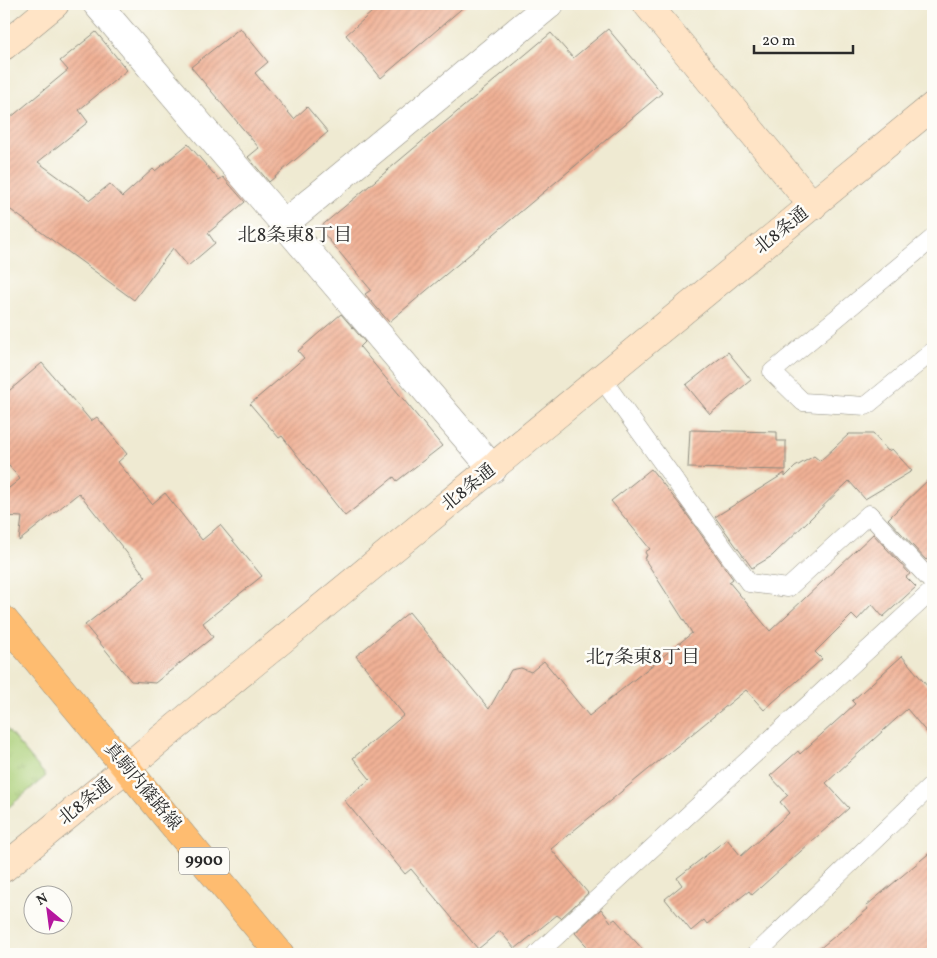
<svg xmlns="http://www.w3.org/2000/svg" width="937" height="958" font-family="Vollkorn,'Noto Serif JP',serif">
  <style>
    .park { fill: url(#park-tufts); stroke: #6c7e52 }
    .building { fill: url(#building-hatch) }
    .lines { fill: none; stroke-linecap: round; stroke-linejoin: round }
    .lane-casing { stroke: #8d8a7e; stroke-width: 19 }
    .street-casing { stroke: #8d8a7e; stroke-width: 29 }
    .secondary-casing { stroke: #8d8a7e; stroke-width: 29 }
    .primary-casing { stroke: #8d8a7e; stroke-width: 29 }
    .lane { stroke: #fff; stroke-width: 18 }
    .street { stroke: #fff; stroke-width: 28 }
    .secondary { stroke: #ffe4c6; stroke-width: 28 }
    .primary { stroke: #febc70; stroke-width: 28 }
    .labels { text-anchor: middle; dominant-baseline: central; stroke-width: 5; stroke-linejoin: round; paint-order: stroke }
    .shield { fill: #fdfcf7; stroke: #6a6a68; stroke-width: 1 }
    .shield-label { font-size: 16px; font-weight: bold; fill: #2b2b2b }
    .street-label { font-size: 18px; fill: #2b2b2b; stroke: #fdfcf7 }
    .neighbourhood-label { font-size: 19px; fill: #2b2b2b; stroke: #fdfcf7 }
  </style>
  <defs>
    <pattern id="park-tufts" width="24" height="20" patternUnits="userSpaceOnUse" patternTransform="scale(1.25)"><rect width="24" height="20" fill="#acd07a"/><path d="M3 7l-1-3M5 7V3M7 7l1-3M15 17l-1-3M17 17v-4M19 17l1-3" fill="none" stroke="#94b36a"/></pattern>
    <pattern id="building-hatch" width="6" height="6" patternUnits="userSpaceOnUse" patternTransform="scale(1.25)"><rect width="6" height="6" fill="#f0b195"/><path d="M-1 1l2-2M0 6l6-6M5 7l2-2" fill="none" stroke="#ce9881"/></pattern>
  </defs>
  <rect width="100%" height="100%" fill="#fdfcf7"/>
  <filter id="ink" filterUnits="userSpaceOnUse"><feTurbulence type="fractalNoise" baseFrequency=".02" numOctaves="2"/><feDisplacementMap in="SourceGraphic" scale="10" xChannelSelector="R" yChannelSelector="G"/><feConvolveMatrix kernelMatrix="1 2 1 2 8 2 1 2 1" color-interpolation-filters="sRGB"/></filter>
  <filter id="wash" filterUnits="userSpaceOnUse"><feTurbulence type="fractalNoise" baseFrequency=".0096" numOctaves="4" result="noise"/><feDisplacementMap in="SourceGraphic" scale="20" xChannelSelector="R" yChannelSelector="G"/><feGaussianBlur stdDeviation="1.12" result="paint"/><feColorMatrix in="noise" values="0 0 0 0 0 0 0 0 0 0 0 0 0 0 0 0 0 1.4 0 .05"/><feComposite in="paint" operator="in"/></filter>
  <g filter="url(#wash)">
    <rect width="100%" height="100%" fill="#efead2"/>
    <path class="park" d="M4,726l42,50 -42,35z"/>
    <g id="blocks">
      <path class="building" d="M381,4h86l-86,74 -35,-43z
        M240,28l28,34 -13,11 39,46 13,-12 21,25 -59,50 -21,-25 11,-9 -68,-81z
        M608,29l54,64 -273,229 -24,-28 6,-4 -52,-62 232,-195 22,25z
        M96,32l31,38 -48,40 9,12 -50,40 52,38 20,-16 12,13 31,-28 2,2 33,-27 31,36 4,-3 22,25 -37,31 7,10 -27,23 -15,-18 -39,52 -130,-95v-82l64,-53 -8,-9z
        M341,314l24,28 -5,5 82,99 -45,35 -3,-4 -49,39 -63,-80 -3,2 -29,-34 54,-46 -6,-7z
        M728,352l23,28 -41,34 -24,-29z
        M42,363l49,58 6,-4 30,37 -9,8 34,42 13,-11 37,47 18,-15 42,51 -59,47 10,14 -58,46 -24,-2 -46,-56 61,-48 -67,-84 -60,48 3,-24 -18,-1v-24l16,-13 -16,-19v-65z
        M690,430l87,2v9h9v29l-98,-2z
        M849,434h24l15,17 4,-2 20,22 -47,28 -16,-18 -77,75 -20,12 -37,-51 70,-44v4l10,-10 19,-11 6,5z
        M651,469l29,36 53,74 -4,3 41,49 103,-97 37,40 -4,3 10,10 -33,30 -11,-13 -15,16 -5,-5 -37,37 7,7 -58,51 -18,-20 -195,159 37,44 -27,25 -4,-3 -42,34 -15,-18 -22,18 -67,-80 -6,5 -61,-74 26,-21 -17,-21 51,-43 -48,-59 53,-44 80,97 22,-39 10,-2 10,4 13,-11 45,55 103,-83 -48,-75 3,-2 -2,-4 5,-3 -39,-48z
        M933,475v79l-7,6 -38,-41z
        M902,656l31,37v47l-26,-31 -81,74 23,25 -97,87 -3,-4 -42,33 -3,-4 -13,11 -26,-32 17,-14 -5,-7 50,-39 14,17 48,-43 -9,-11 8,-7 -18,-19 28,-25 2,3 55,-50 -3,-3z
        M933,850v104h-120l55,-45 -2,-3z
        M601,909l10,13 4,-3 32,35h-53l-19,-21z"/>
    </g>
  </g>
  <g filter="url(#ink)">
    <use href="#blocks" fill-opacity="0" stroke="#8d8a7e" stroke-width="1"/>
    <g class="lines">
      <defs>
        <path id="lane" d="M933,238l-161,134 31,30 63,4 67,-55
          M602,379l147,204 39,5 81,-74 64,69
          M537,954l396,-364
          M756,954l177,-170"/>
        <path id="street" d="M97,4l396,465
          M285,223l265,-219"/>
        <path id="secondary" d="M647,4l166,202
          M4,46l51,-42
          M4,868l929,-762"/>
        <path id="primary" d="M4,620l276,334"/>
      </defs>
      <use href="#lane" class="lane-casing"/>
      <use href="#street" class="street-casing"/>
      <use href="#secondary" class="secondary-casing"/>
      <use href="#primary" class="primary-casing"/>
      <use href="#lane" class="lane"/>
      <use href="#street" class="street"/>
      <use href="#secondary" class="secondary"/>
      <use href="#primary" class="primary"/>
    </g>
  </g>
  <g class="labels">
    <rect class="shield" x="179" y="847.5" width="50" height="27" rx="4"/>
    <g class="shield-label">
      <text x="204" y="861">9900</text>
    </g>
    <g class="street-label">
      <text transform="translate(782 231) rotate(-39)">北8条通</text>
      <text transform="translate(469 488) rotate(-39)">北8条通</text>
      <text transform="translate(142 787) rotate(50)">真駒内篠路線</text>
      <text transform="translate(86 802) rotate(-39)">北8条通</text>
    </g>
    <g class="neighbourhood-label">
      <text x="295" y="236">北8条東8丁目</text>
      <text x="643" y="658">北7条東8丁目</text>
    </g>
  </g>
  <rect width="937" height="958" fill="none" stroke="#fdfcf7" stroke-width="20"/>
  <g transform="translate(48 910) rotate(331)"><circle r="24" fill="#fdfcf7" stroke="#a9a8a5"/>
  <path d="M0-4L9 19L0 12L-9 19Z" fill="#b5179e"/>
  <text y="-8" font-size="14" font-weight="bold" text-anchor="middle" fill="#2b2b2b">N</text>
  </g>
  <path d="M754 45v8h99v-8" fill="none" stroke="#2b2b2b" stroke-width="2.5"/>
  <text x="762" y="45" font-size="15" fill="#2b2b2b" stroke="#fdfcf7" stroke-width="4" paint-order="stroke">20 m</text>
</svg>
